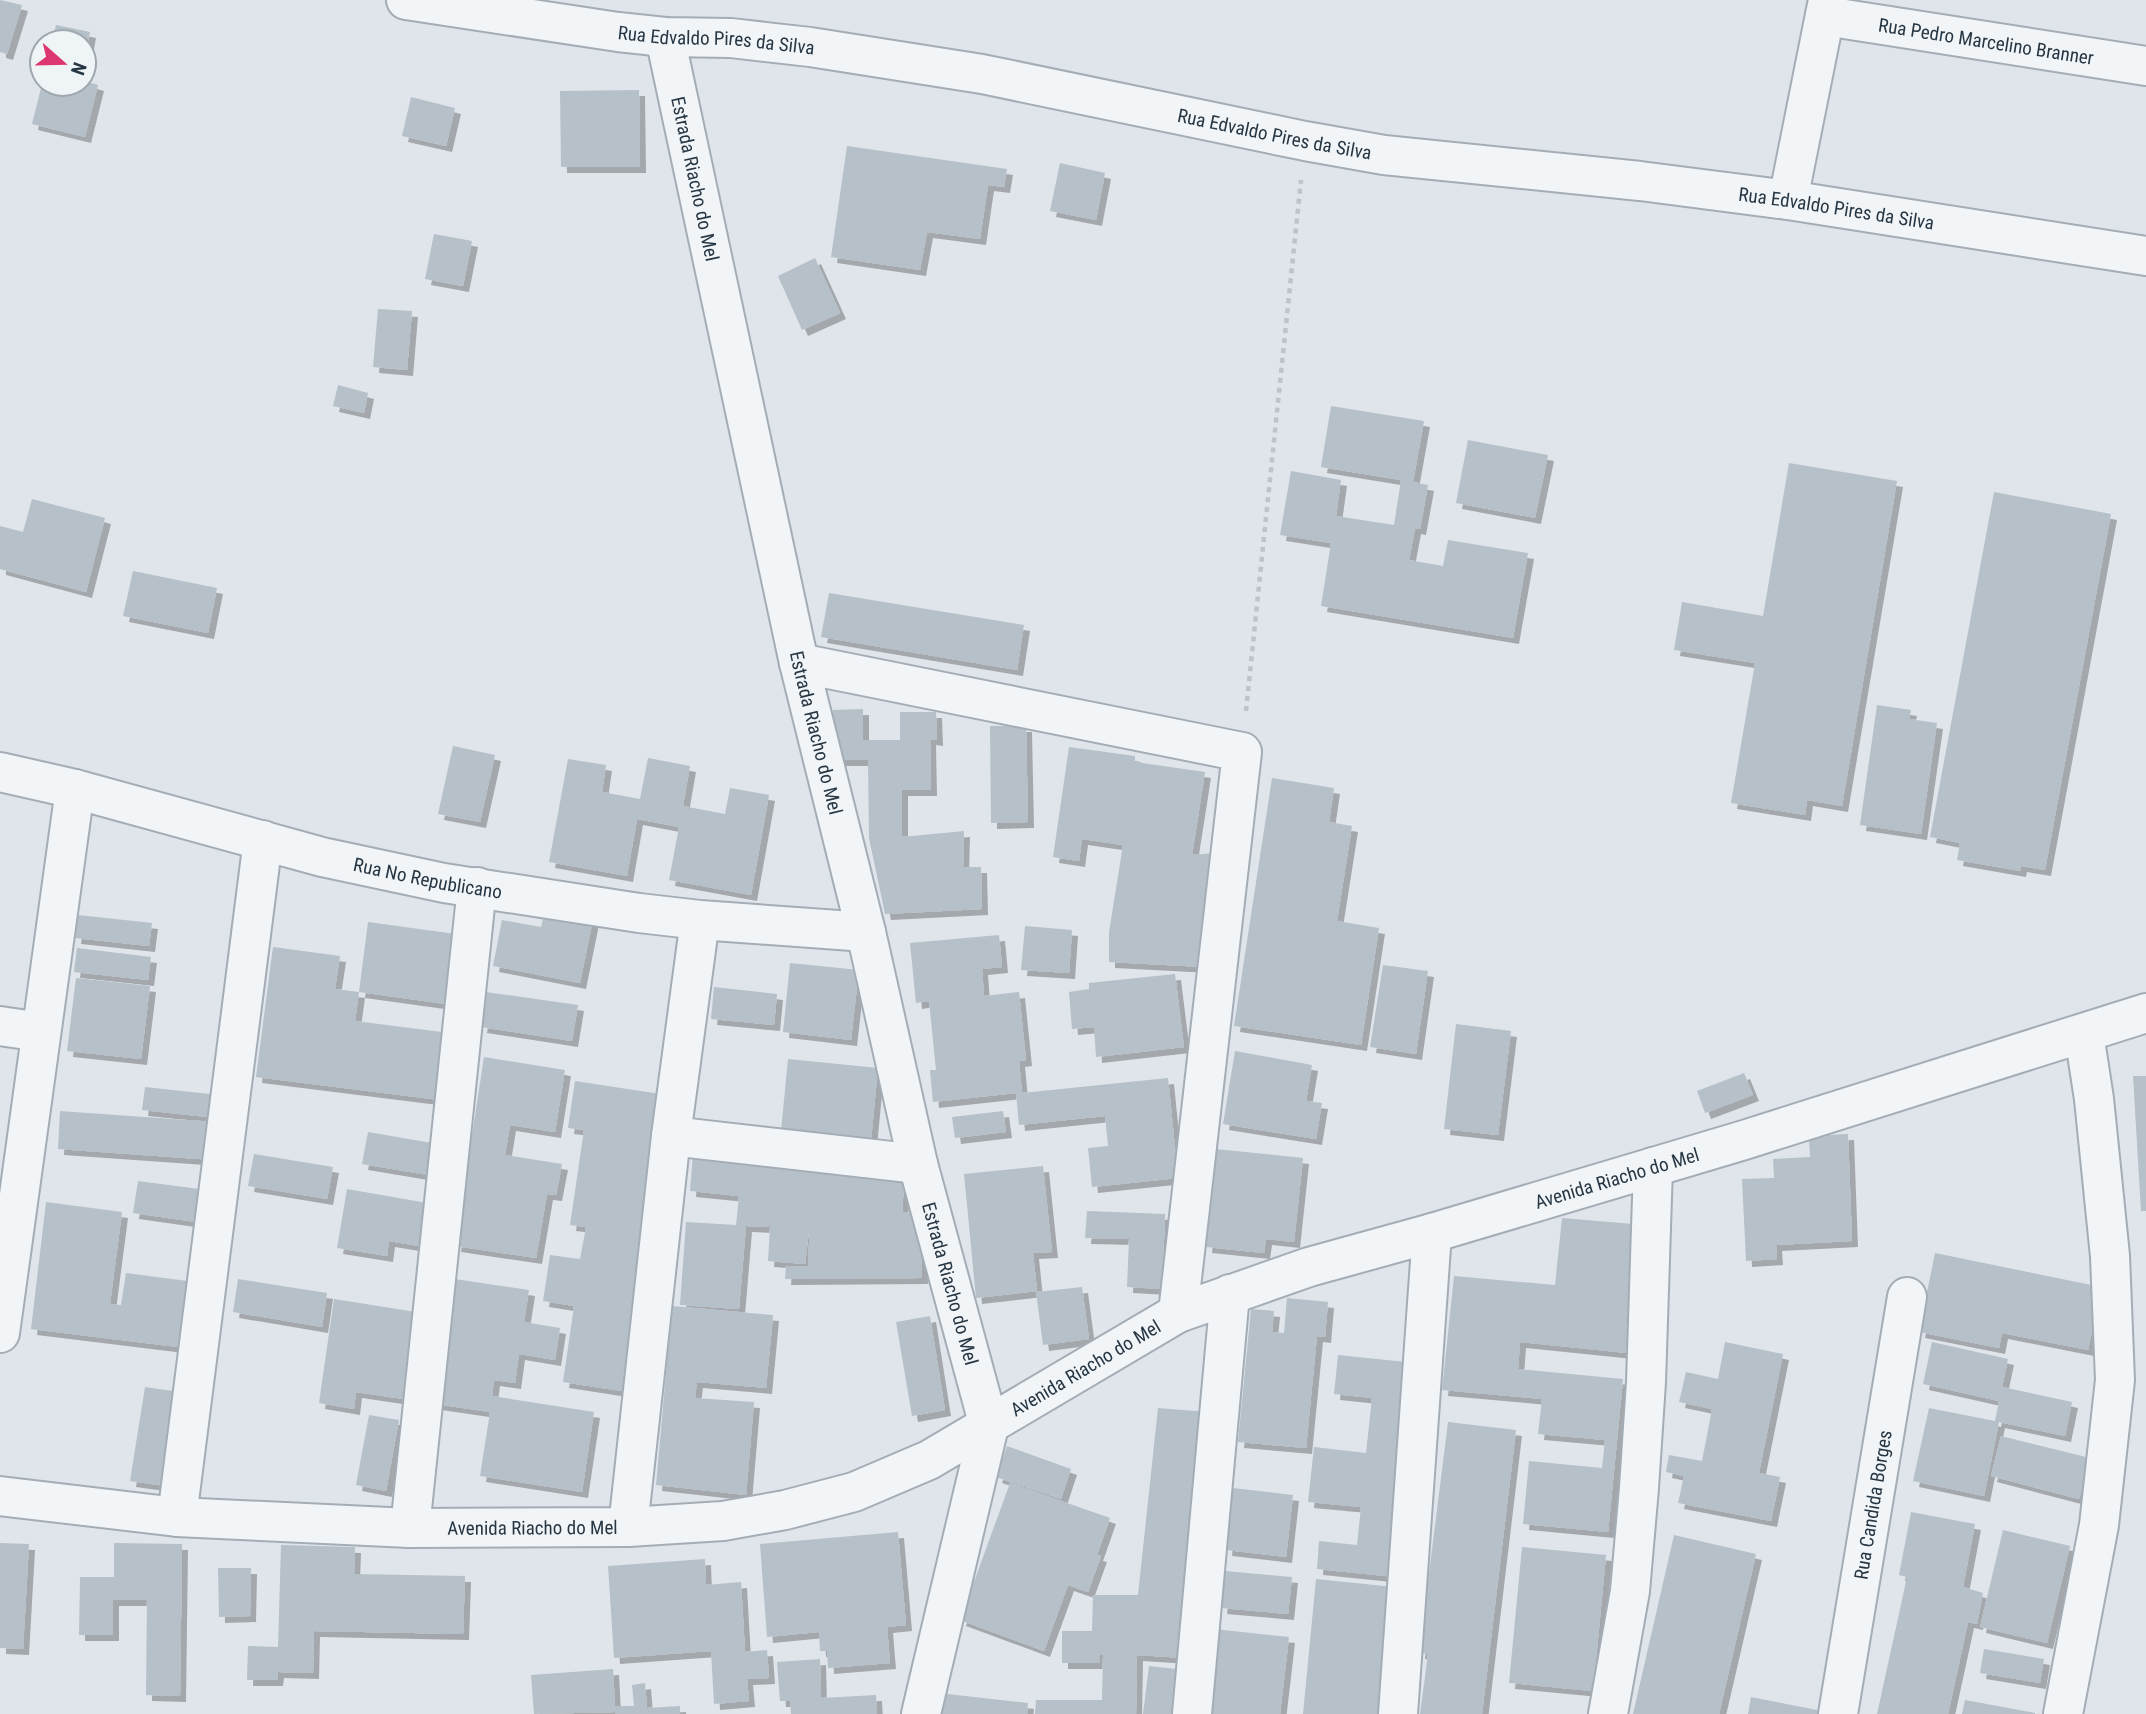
<svg xmlns="http://www.w3.org/2000/svg" width="2146" height="1714" font-family="'Roboto Condensed',sans-serif">
  <style>
    .building { fill: #b6c0c8; filter: url(#shadow) }
    .lines { fill: none; stroke-linecap: round; stroke-linejoin: round }
    .minor-casing { stroke: #a4adb5; stroke-width: 42 }
    .path { stroke: #bdc3c9; stroke-width: 4.5; stroke-dasharray: 5 5; stroke-linecap: butt }
    .minor { stroke: #f2f5f8; stroke-width: 38 }
    .labels { text-anchor: middle; dominant-baseline: central; stroke-width: 6; stroke-linejoin: round; paint-order: stroke }
    .street-label { font-size: 19px; fill: #263643; stroke: #eff4f7 }
  </style>
  <defs>
    <filter id="shadow"><feDropShadow dx="6" dy="6" stdDeviation="0" flood-color="#0004"/></filter>
  </defs>
  <rect width="100%" height="100%" fill="#dfe5ea"/>
  <path class="building" d="M0,0l22,5 -15,49 -7,-2z
    M56,25l34,7 -5,29 -1,-19h-32z
    M84,81l14,4 -13,52 -53,-13 10,-40h42z
    M639,90l1,77h-79l-1,-76z
    M411,97l44,11 -9,38 -44,-10z
    M847,146l160,23 -3,18 -16,-2 -8,54 -53,-7 -7,38 -89,-13z
    M1060,163l45,10 -9,47 -46,-9z
    M434,234l38,7 -9,45 -38,-7z
    M815,258l25,55 -38,17 -24,-54z
    M378,309l34,2 -5,59 -34,-3z
    M338,385l30,8 -4,20 -31,-7z
    M1331,406l93,15 -11,61 15,3 -8,44 -5,-1 -6,32 34,6 5,-26 80,13 -15,85 -192,-32 10,-63 -51,-8 11,-64 50,9 -5,36 58,9 7,-45 -80,-13z
    M1468,440l80,15 -13,63 -79,-15z
    M1789,463l108,18 -55,325 -35,-6 -2,15 -74,-12 24,-140 -81,-13 8,-48 81,14z
    M1994,492l117,22 -66,356 -24,-4 -1,5 -63,-11 3,-17 -30,-6z
    M32,499l73,19 -19,74 -86,-23v-43l23,6z
    M133,571l84,17 -9,45 -85,-17z
    M829,593l195,32 -7,45 -196,-33z
    M1877,705l34,5 -2,9 28,4 -16,111 -61,-9z
    M863,709v31h37v-28h36l1,28 -7,-1 1,51h-29v47l62,-6 -1,36h18l1,42 -97,5 -16,-76 -1,-78h-34l-1,-50z
    M990,726h36l2,96 -37,1z
    M453,746l42,9 -15,67 -42,-8z
    M1069,747l66,9v6l70,10 -13,83 22,-2 -7,39 -3,75 -95,-5v-30l14,-87 -41,-6 -3,22 -26,-4z
    M648,758l42,8 -7,40 42,8 5,-26 39,7 -18,100 -82,-15 10,-53 -42,-8 -10,57 -78,-14 19,-103 38,6 -4,27 38,7z
    M1272,778l62,10 -5,34 23,4 -15,95 42,7 -18,117 -127,-19z
    M545,910l48,9 -13,64 -87,-17 9,-46 39,7z
    M78,915l74,8 -3,23 -74,-8z
    M368,922l95,13 -10,70 -94,-13z
    M1025,926l47,4 -3,43 -48,-3z
    M999,935l3,32 -20,2 2,27 35,-4 7,68 -7,1 3,32 146,-15 10,100 -86,9 -4,-39 20,-2 -3,-30 -86,9 -3,-32 -83,9 -3,-32h6l-7,-69 -13,2 -6,-60z
    M273,947l67,9 -5,33 24,3 -4,29 95,12 -10,67 -184,-23z
    M77,948l74,9 -3,23 -74,-8z
    M790,963l69,7 -8,70 -68,-8z
    M1383,965l45,6 -12,83 -46,-7z
    M1175,974l9,73 -88,10 -2,-30 -22,2 -3,-37 20,-3v-6z
    M76,978l74,8 -9,73 -74,-8z
    M714,987l63,7 -3,31 -63,-6z
    M486,992l92,13 -6,36 -91,-14z
    M1456,1024l55,7 -13,104 -54,-6z
    M1235,1051l77,14 -6,36 16,2 -6,36 -93,-15z
    M484,1057l81,13 -10,62 -45,-7 -5,30 57,9 -6,31 -9,-1 -11,64 -81,-12z
    M788,1059l90,9 -7,72 -90,-9z
    M1744,1073l9,22 -48,18 -8,-22z
    M2133,1076h13v135h-5z
    M575,1081l92,14 -46,296 -58,-9 11,-76 -31,-5 7,-46 30,4 6,-32 -16,-2 14,-95 -16,-2z
    M145,1087l74,8 -2,23 -75,-8z
    M60,1111l155,11 -2,38 -155,-11z
    M1003,1111l3,21 -51,6 -3,-21z
    M368,1132l64,11 -4,32 -66,-11z
    M1848,1134l4,107 -76,4 1,14 -31,2 -4,-82 32,-1 -1,-19 37,-2 -1,-21z
    M1216,1149l87,9 -9,84 -28,-3 -2,14 -58,-6z
    M693,1153l212,18 -3,42 17,-1 3,66 -137,1 1,-13h22l2,-44 -5,42 -37,-3 4,-68 -3,34 -23,-1 -7,83 -59,-4 6,-83 50,3 3,-29 -49,-5z
    M254,1154l79,13 -6,32 -79,-13z
    M1043,1166l9,86 -19,1 4,38 -61,7 -12,-124z
    M138,1181l69,9 -4,33 -70,-10z
    M347,1189l86,15 -8,43 -36,-6 -2,15 -50,-8z
    M46,1202l76,10 -12,92 11,1 5,-32 69,9 -9,66 -155,-19z
    M1087,1211l78,3 -3,75 -35,-2 2,-48 -44,-1z
    M1562,1218l83,7 -8,129 -117,-12 -2,27 105,10 -15,153 -85,-8 6,-63 73,7 3,-28 -67,-6 4,-35 -100,-9 12,-114 101,9z
    M1935,1253l166,34 -13,63 -86,-17 -3,15 -80,-16z
    M448,1278l81,12 -5,32 36,6 -5,32 -36,-6 -4,29 -21,-3 -2,16 102,16 -12,80 -102,-16 10,-64 -61,-9z
    M238,1279l89,14 -5,34 -89,-15z
    M1082,1287l7,52 -46,6 -7,-53z
    M1287,1298l41,4 -3,35 -8,-1 -11,112 -68,-6 13,-133 23,2 -2,21 12,1z
    M334,1299l82,13 -13,87 -47,-7 -2,17 -35,-6z
    M672,1306l101,9 -7,73 -69,-6 -2,16 59,4 -8,93 -90,-10z
    M930,1316l15,94 -33,6 -16,-94z
    M1725,1342l58,12 -24,119 21,4 -9,44 -93,-18 6,-27 -18,-4 3,-17 33,6 10,-52 -33,-7 7,-30 32,7z
    M1932,1342l76,17 -6,28 70,15 -7,34 -66,-14 -15,74 -71,-15 16,-73 66,13 4,-20 -76,-17z
    M1338,1355l78,8 -21,214 -78,-8 2,-28 38,4 4,-38 -53,-5 6,-55 52,6 6,-55 -38,-4z
    M145,1387l42,6 -14,94 -43,-6z
    M1158,1408l50,4 -24,246 -47,-3 -1,59h-101l1,-14h66l1,-45 -3,-1v9h-38v-32h30l1,-36h45z
    M369,1415l30,5 -13,71 -30,-6z
    M1448,1422l68,8 -34,284h-62l8,-60 -9,-1z
    M2001,1436l89,22 -11,41 -88,-23z
    M1007,1446l64,23 -10,30 -65,-22z
    M1010,1483l100,35 -13,37 4,1 -13,36 -20,-7 -24,66 -84,-31z
    M1233,1488l60,7 -7,62 -60,-7z
    M1911,1512l64,12 -12,63 20,6 -6,31 -9,-2 -20,92h-71l30,-137 -8,-2z
    M2003,1530l67,16 -23,97 -67,-16z
    M898,1532l8,93 -19,2 3,36 -62,5 -1,-17h-7l-1,-19 -52,5 -7,-93z
    M1674,1535l82,19 -37,160h-86z
    M0,1543l29,1 -6,105 -23,-1z
    M114,1543l68,1 -2,152 -34,-1 1,-95h-34v35h-34l1,-58h34z
    M281,1545l74,2 -1,27 111,2 -2,58 -149,-3 -1,42 -35,-1 -1,8h-30l1,-34 30,1z
    M1522,1547l84,8 -13,136 -84,-8z
    M705,1559l1,26 35,-3 4,70 22,-2 2,28 -22,1 2,22 -35,3 -3,-53 -97,7 -6,-92z
    M218,1568h33l-1,48 -31,1z
    M1225,1571l67,6 -4,37 -67,-6z
    M1316,1579l78,8 -13,127h-78z
    M1214,1629l75,8 -9,77h-75z
    M1984,1649l60,10 -4,24 -60,-10z
    M820,1659l1,39 55,-3 1,19h-86l-1,-13h-10l-3,-39z
    M1149,1666l36,4 -5,44h-37z
    M613,1669l2,37h19l-2,-21 13,-2 2,25 33,-2v8h-65v-2l-81,2 -3,-39z
    M939,1693l89,10 -1,11h-91z
    M1751,1697l71,14 -1,3h-73z
    M1965,1700l70,13v1h-73z"/>
  <g class="lines">
    <defs>
      <g id="minor">
        <path id="s1" d="M406,0l212,32 47,5 66,1 79,9 172,27 323,67 79,14 256,26 148,19 358,56"/>
        <path id="s2" d="M1825,16l321,50"/>
        <path id="s3" d="M665,37l134,626 67,269 52,232 71,262 -68,288"/>
        <path d="M1788,200l40,-200"/>
        <path d="M799,663l443,89 -64,561"/>
        <path id="s4" d="M0,772l75,17 247,68 122,26 195,30 61,7 166,12"/>
        <path d="M0,1026l41,6"/>
        <path d="M671,1136l247,28"/>
        <path d="M0,1333l75,-544"/>
        <path id="s5" d="M0,1496l177,21 233,11 218,-1 95,-6 62,-11 69,-18 75,-32 249,-147 131,-46 123,-34 312,-93 402,-127"/>
        <path d="M177,1517l86,-677"/>
        <path d="M628,1527l43,-391 29,-216"/>
        <path d="M410,1528l67,-641"/>
        <path d="M1192,1714l38,-420"/>
        <path d="M1398,1714l34,-481"/>
        <path d="M1608,1714l22,-123 9,-103 7,-106 7,-215"/>
        <path id="s6" d="M1838,1714l69,-417"/>
        <path d="M2063,1714l36,-189 16,-145 -5,-124 -16,-157 -10,-65"/>
      </g>
    </defs>
    <use href="#minor" class="minor-casing"/>
    <path class="path" d="M1246,711l55,-531"/>
    <use href="#minor" class="minor"/>
  </g>
  <g class="labels">
    <g class="street-label">
      <text stroke="none"><textPath href="#s1" startOffset="313">Rua Edvaldo Pires da Silva</textPath></text>
      <text stroke="none"><textPath href="#s2" startOffset="163">Rua Pedro Marcelino Branner</textPath></text>
      <text stroke="none"><textPath href="#s1" startOffset="880">Rua Edvaldo Pires da Silva</textPath></text>
      <text stroke="none"><textPath href="#s3" startOffset="145">Estrada Riacho do Mel</textPath></text>
      <text stroke="none"><textPath href="#s1" startOffset="1447">Rua Edvaldo Pires da Silva</textPath></text>
      <text stroke="none"><textPath href="#s3" startOffset="712">Estrada Riacho do Mel</textPath></text>
      <text stroke="none"><textPath href="#s4" startOffset="441">Rua No Republicano</textPath></text>
      <text stroke="none"><textPath href="#s5" startOffset="1689">Avenida Riacho do Mel</textPath></text>
      <text stroke="none"><textPath href="#s3" startOffset="1279">Estrada Riacho do Mel</textPath></text>
      <text stroke="none"><textPath href="#s5" startOffset="1122">Avenida Riacho do Mel</textPath></text>
      <text stroke="none"><textPath href="#s6" startOffset="212">Rua Candida Borges</textPath></text>
      <text stroke="none"><textPath href="#s5" startOffset="534">Avenida Riacho do Mel</textPath></text>
    </g>
  </g>
  <g transform="translate(63 63) rotate(110)"><circle r="33" fill="#eff4f7" stroke="#9fa8af" stroke-width="2"/>
  <path d="M0-5L12 26L0 18L-12 26Z" fill="#dd3670"/>
  <text y="-10" font-size="19" font-weight="bold" text-anchor="middle" fill="#263643">N</text>
  </g>
</svg>
